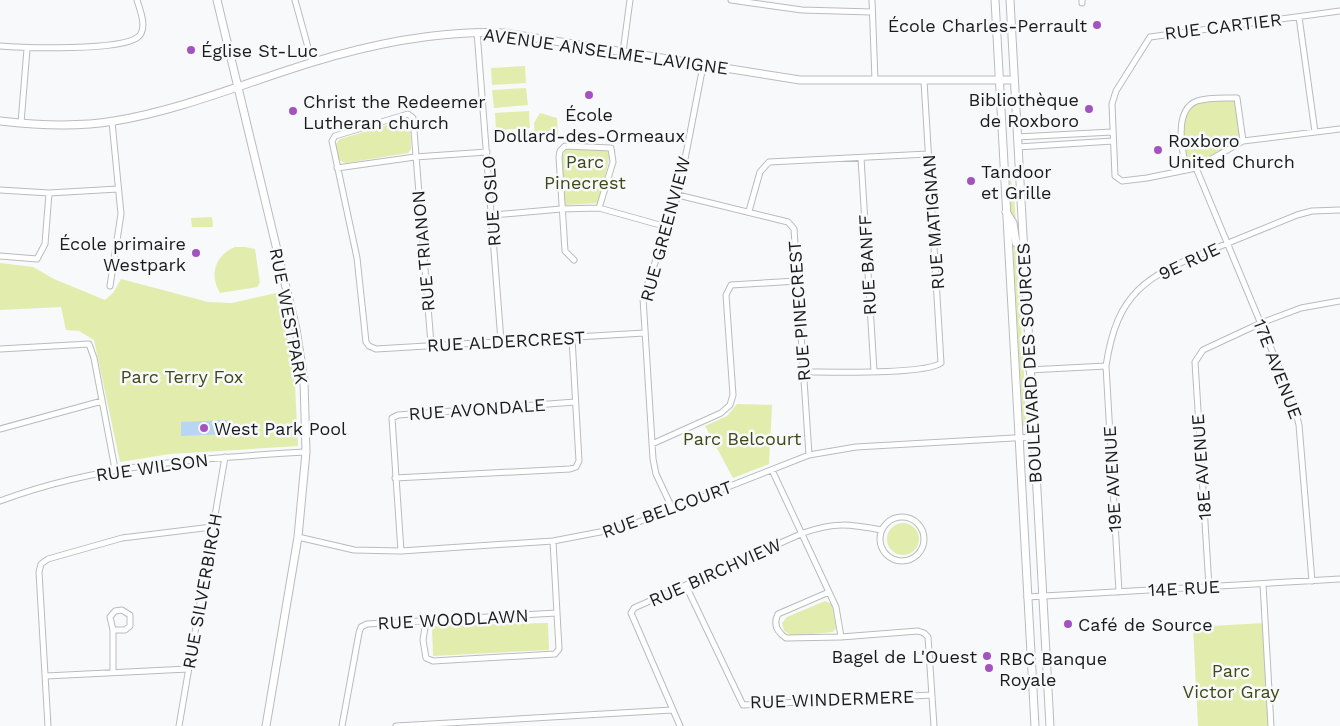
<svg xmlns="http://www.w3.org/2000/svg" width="1340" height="726" font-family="'Work Sans',sans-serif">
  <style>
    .green { fill: #e2ecad }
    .water { fill: #b8d5f4 }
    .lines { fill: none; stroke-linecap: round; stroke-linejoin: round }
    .street-casing { stroke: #babbbe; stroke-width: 7 }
    .secondary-casing { stroke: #babbbe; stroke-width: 9 }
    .street { stroke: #fff; stroke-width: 5 }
    .secondary { stroke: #fff; stroke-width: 7 }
    .poi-dot { fill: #a552c1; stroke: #f7f9fb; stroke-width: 2 }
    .labels { text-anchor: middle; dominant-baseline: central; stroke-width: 5; stroke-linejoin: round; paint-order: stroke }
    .poi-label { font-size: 18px; fill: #1a1b1c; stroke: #f7f9fb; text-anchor: start }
    .street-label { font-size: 18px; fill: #1a1b1c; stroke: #f7f9fb }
    .park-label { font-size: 18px; fill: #414715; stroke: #f7f9fb }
  </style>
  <rect width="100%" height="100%" fill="#f7f9fb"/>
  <path class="green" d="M525,66l1,17 -34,2 -1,-17z
    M526,88l2,17 -34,3 -2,-18z
    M1235,97l8,44 -56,29c-3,-26 -9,-43 6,-67z
    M529,111l1,17 -34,2 -1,-17z
    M540,113l17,5 1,18 -23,1 -1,-14z
    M405,120l5,5 1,24 -3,4 -62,10 -8,-3 -3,-15 5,-6z
    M566,149h41l3,5 -11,49 -35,2 -3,-47z
    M1009,168l5,28 2,28 -5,-11z
    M212,217l1,10h-21l-1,-9z
    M1013,246l4,4 10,176h-4z
    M235,247h10l10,2 5,34 -3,4 -37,6c-11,-18 -5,-38 15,-46z
    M0,263l33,4 21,12 51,21 8,-7 8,-14 87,23 24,1 44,-10 18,71 4,82 -128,8 -50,8 -26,-122 -15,-9 -13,-1 -5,-23 -61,3z
    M737,404l35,1 -3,59 -36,14 -28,-52 22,-10z
    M887 539a16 16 0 1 1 32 0a16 16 0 1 1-32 0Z
    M825,601l7,3 4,24 -3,4 -41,4 -8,-5 -2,-8 5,-6z
    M548,623l1,27 -116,6 -1,-30z
    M1264,623l5,103h-71l-5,-99z"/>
  <path class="water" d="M227,420v14l-46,2v-14z"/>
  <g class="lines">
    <defs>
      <path id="street" d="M295,0l17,62
        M731,0l71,10 70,2
        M872,0l3,80
        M1082,0v3
        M1340,11l-190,26 -34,54 -4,13 3,72 7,5 25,-3 49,-10 47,-27 97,-12
        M1299,17l16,115
        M477,32l24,309
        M0,46c23,2 122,5 138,-9 10,-8 2,-27 -1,-37
        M623,52l7,-52
        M21,123l6,-74
        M1017,137l95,-5
        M1018,147l95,-6
        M861,158l13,213
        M337,168l78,-11 72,-5
        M1196,168l97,233 6,24 13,156
        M1187,170c-5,-18 -14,-60 10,-69 12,-4 27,-3 40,-3l6,43
        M0,190l49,3 69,-4
        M678,195l110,27 6,7 15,226
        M749,211l11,-39 9,-10 159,-8
        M493,215l68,-6 38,-1 68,19
        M0,256l37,3 8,-15 4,-51
        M574,260l-9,-9 -6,-94 1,-6 5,-5 46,2 2,14 -14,46
        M110,286l11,-72 -9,-92
        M431,344l-18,-226 -5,-4 -73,22 -3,5 25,117 9,84 3,4 7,3 268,-16
        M0,349l89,-5 5,14 21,111
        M1029,370l77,-4
        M803,372c25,0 121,3 138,-9l-17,-282
        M0,429l102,-28
        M652,444l69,-31 9,-8 3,-10 -7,-100 5,-10 66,-4
        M772,470l64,137 5,30
        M395,478l175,-9 6,-2 3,-6 -7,-123
        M0,501c98,-37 203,-43 306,-49
        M673,510l-17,-36 -3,-15 -10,-161 35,-103 25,-129
        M880 539a22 22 0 1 1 44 0a22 22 0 1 1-44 0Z
        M298,537l56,13 47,1 152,-10 73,-14 183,-72 47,-8 177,-10
        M401,551l-9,-133 6,-3 177,-13
        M1263,584l8,142
        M686,586l57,119 189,-10
        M1209,587l-14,-225 8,-12 58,-27 40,-15 39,-7
        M829,592l-51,22c-5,10 -1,18 8,24l55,-1 77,-6 6,2 4,4 6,89
        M1119,592l-13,-226c11,-74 40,-90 105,-116 29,-12 57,-23 86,-35l15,-4 28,-1
        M1027,597l313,-18
        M122,610l8,5v11l-5,4h-12l-3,-13 5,-6z
        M426,621l-3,19 3,18 7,3 122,-7 4,-5 -6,-108
        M113,630v41
        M46,676l142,-7
        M48,726l-9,-154 2,-8 7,-5 74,-21 90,-11
        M179,726l46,-269
        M342,726l17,-93 2,-6 6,-3 189,-11
        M396,726l276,-16
        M680,726l-49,-113 3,-5 169,-75c32,-11 46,-9 78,-3"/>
      <path id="secondary" d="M217,0l79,329 8,51 2,72 -8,85 -32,189
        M995,0l40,726
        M1010,0l40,726
        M0,121c35,4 79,6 114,0 67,-11 131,-38 196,-58 62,-19 129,-33 194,-30l296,47h214
        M1006,212l7,11 3,20 6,3"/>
    </defs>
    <use href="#street" class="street-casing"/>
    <use href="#secondary" class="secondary-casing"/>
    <use href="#street" class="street"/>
    <use href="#secondary" class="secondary"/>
  </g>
  <g class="poi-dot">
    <circle cx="1097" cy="25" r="5"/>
    <circle cx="191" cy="50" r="5"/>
    <circle cx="589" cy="95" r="5"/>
    <circle cx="1089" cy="109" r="5"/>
    <circle cx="293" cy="111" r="5"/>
    <circle cx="1158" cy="150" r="5"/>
    <circle cx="971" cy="181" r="5"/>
    <circle cx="196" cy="253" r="5"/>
    <circle cx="204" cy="428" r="5"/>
    <circle cx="1068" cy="624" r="5"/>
    <circle cx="987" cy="656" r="5"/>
    <circle cx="989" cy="668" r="5"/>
  </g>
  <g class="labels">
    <g class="poi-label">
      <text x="1087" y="25" text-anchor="end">École Charles-Perrault</text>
      <text x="201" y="50">Église St-Luc</text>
      <text x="1079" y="99" text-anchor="end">Bibliothèque<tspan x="1079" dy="21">de Roxboro</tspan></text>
      <text x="303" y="101">Christ the Redeemer<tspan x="303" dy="21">Lutheran church</tspan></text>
      <text x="589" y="114" text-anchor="middle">École<tspan x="589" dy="21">Dollard-des-Ormeaux</tspan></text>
      <text x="1168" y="140">Roxboro<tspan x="1168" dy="21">United Church</tspan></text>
      <text x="981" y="171">Tandoor<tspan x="981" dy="21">et Grille</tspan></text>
      <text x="186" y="243" text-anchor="end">École primaire<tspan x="186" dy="21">Westpark</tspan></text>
      <text x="214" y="428">West Park Pool</text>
      <text x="1078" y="624">Café de Source</text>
      <text x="977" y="656" text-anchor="end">Bagel de L'Ouest</text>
      <text x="999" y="658">RBC Banque<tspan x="999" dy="21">Royale</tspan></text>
    </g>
    <g class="street-label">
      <text transform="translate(1223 26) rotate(-7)">RUE CARTIER</text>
      <text transform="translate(606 51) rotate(8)">AVENUE ANSELME-LAVIGNE</text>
      <text transform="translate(491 201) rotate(-94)">RUE OSLO</text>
      <text transform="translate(933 222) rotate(-94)">RUE MATIGNAN</text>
      <text transform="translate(665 229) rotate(-75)">RUE GREENVIEW</text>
      <text transform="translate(423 251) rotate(-95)">RUE TRIANON</text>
      <text transform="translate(1189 261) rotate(-25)">9E RUE</text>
      <text transform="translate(867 265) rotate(-93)">RUE BANFF</text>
      <text transform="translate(799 311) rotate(-94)">RUE PINECREST</text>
      <text transform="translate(289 316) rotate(79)">RUE WESTPARK</text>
      <text transform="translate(506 341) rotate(-3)">RUE ALDERCREST</text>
      <text transform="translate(1029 363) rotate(-93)">BOULEVARD DES SOURCES</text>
      <text transform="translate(1278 369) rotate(69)">17E AVENUE</text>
      <text transform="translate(477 409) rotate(-4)">RUE AVONDALE</text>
      <text transform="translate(152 467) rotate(-8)">RUE WILSON</text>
      <text transform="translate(1201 467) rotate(-94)">18E AVENUE</text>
      <text transform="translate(1112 479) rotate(-93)">19E AVENUE</text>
      <text transform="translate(667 509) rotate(-20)">RUE BELCOURT</text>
      <text transform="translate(715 572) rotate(-24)">RUE BIRCHVIEW</text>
      <text transform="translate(1184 588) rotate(-3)">14E RUE</text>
      <text transform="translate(202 591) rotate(-80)">RUE SILVERBIRCH</text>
      <text transform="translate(453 619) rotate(-3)">RUE WOODLAWN</text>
      <text transform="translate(832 699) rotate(-2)">RUE WINDERMERE</text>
    </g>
    <g class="park-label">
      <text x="585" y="161">Parc<tspan x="585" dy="21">Pinecrest</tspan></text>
      <text x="182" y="376">Parc Terry Fox</text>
      <text x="742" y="438">Parc Belcourt</text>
      <text x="1231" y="670">Parc<tspan x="1231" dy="21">Victor Gray</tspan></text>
    </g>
  </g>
</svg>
